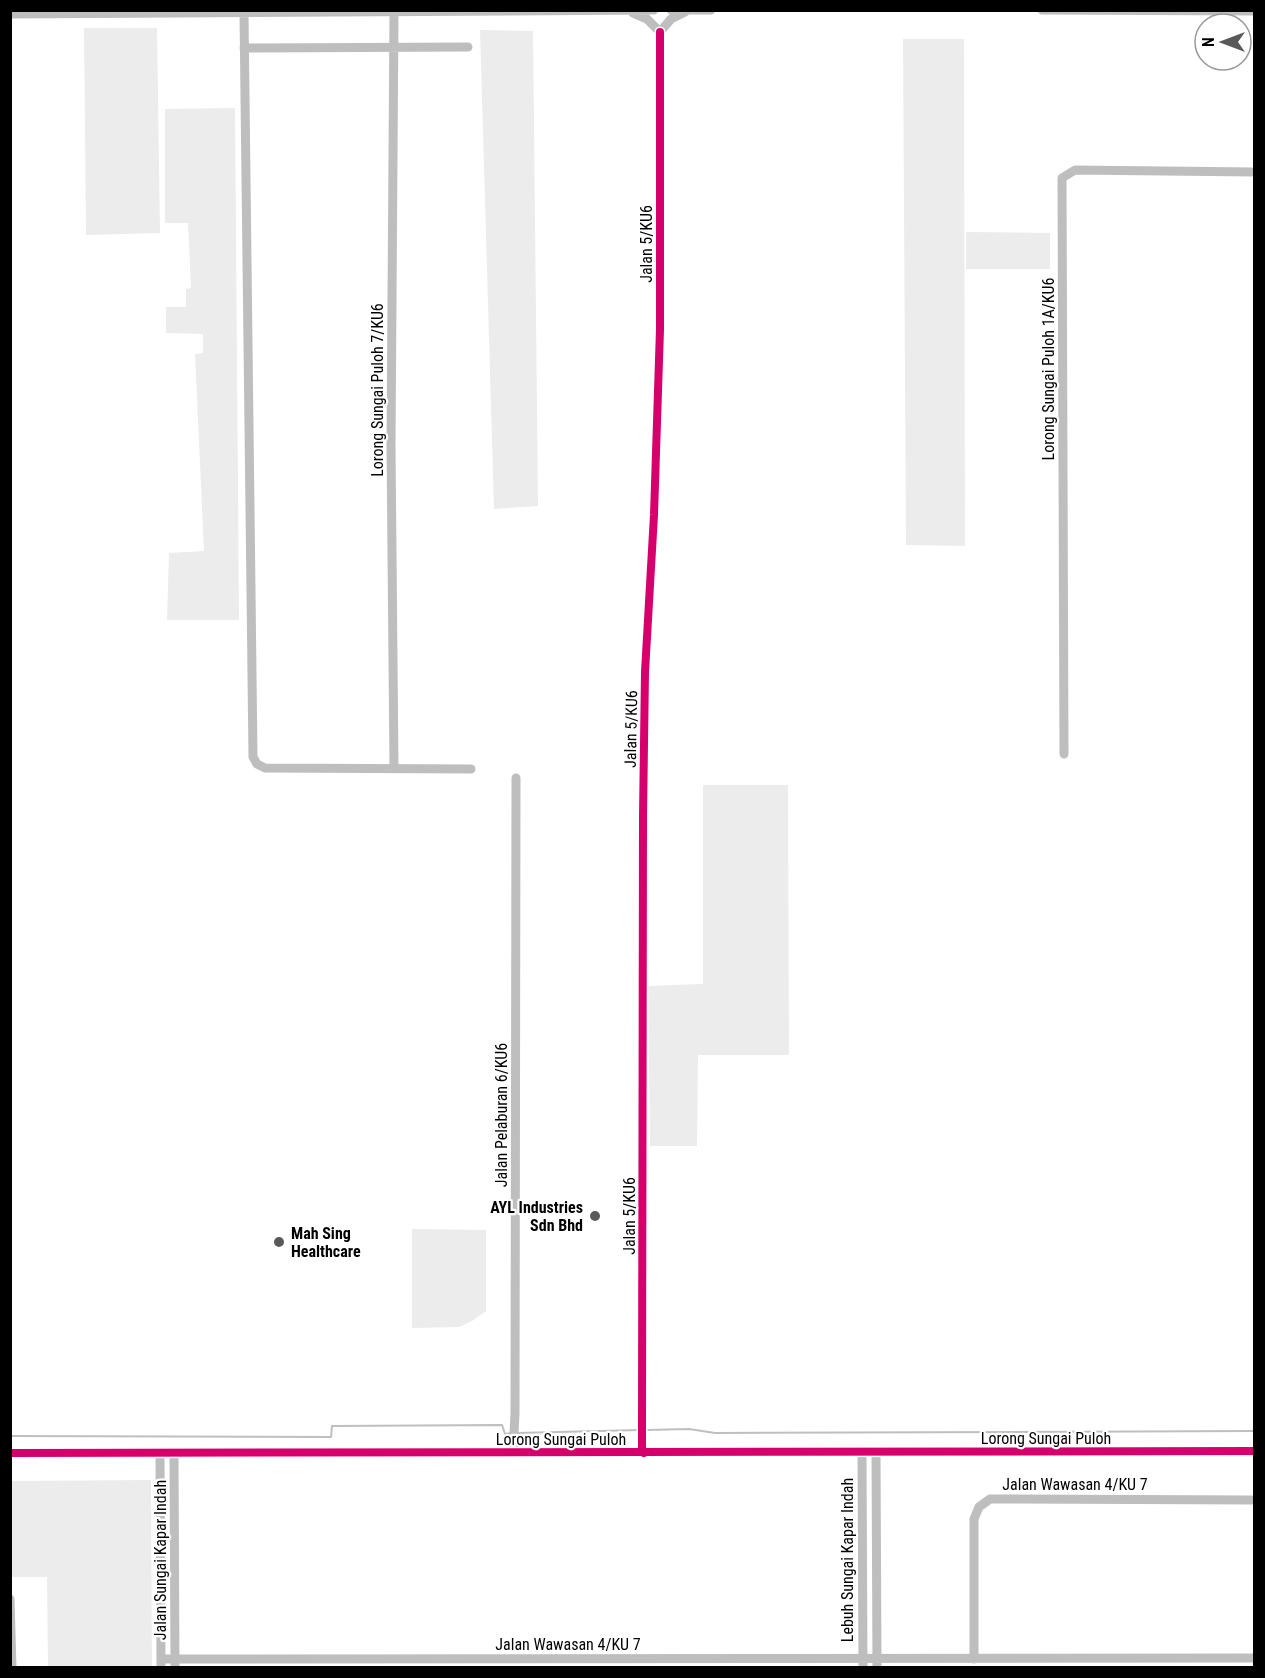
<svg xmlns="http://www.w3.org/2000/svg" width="1265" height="1678" font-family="'Roboto Condensed',sans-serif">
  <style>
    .green { fill: #ececec }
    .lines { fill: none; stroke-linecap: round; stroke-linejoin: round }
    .stream { stroke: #bfbfbf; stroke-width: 2 }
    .minor { stroke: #bebebe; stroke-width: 9 }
    .cycleway-casing { stroke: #fff; stroke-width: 11 }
    .cycleway { stroke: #d6006c; stroke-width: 8 }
    .poi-dot { fill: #595959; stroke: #fff; stroke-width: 2 }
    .labels { text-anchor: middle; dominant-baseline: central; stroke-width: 4.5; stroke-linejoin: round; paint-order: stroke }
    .street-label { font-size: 16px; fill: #000; stroke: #fff }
    .poi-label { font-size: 16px; font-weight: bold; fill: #000; stroke: #fff; text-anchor: end }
  </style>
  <rect width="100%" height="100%" fill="#fff"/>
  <path class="green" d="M84,28h73l3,205 -74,2z
    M480,30l53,1 5,475 -44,3z
    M903,39h61l1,507 -59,-1z
    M235,108l4,512h-72l2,-67 35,-2 -9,-197 8,-1v-19l-37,-1v-26h20v-18l5,-1 -3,-65h-23v-114z
    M966,232l84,1v36h-84z
    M703,785h85l1,270h-91l-1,91h-47l-2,-160 55,-2z
    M412,1229l74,1v81l-14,10 -13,6 -47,1z
    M151,1480l1,187h-104l-1,-90h-36v-96z"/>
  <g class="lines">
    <path class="stream" d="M646,1430l43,-1 26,4 539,-2
      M517,1433l123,-3
      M10,1436l321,1 1,-11 170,-1 3,9 6,-1"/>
    <path class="minor" d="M671,10h40
      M1042,10l212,1
      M394,12l-3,433 3,323
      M244,13l9,744 4,7 8,4 206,1
      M633,13l14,6 13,13
      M10,14l644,-4
      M660,32l11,-13 14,-7
      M244,48l224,-1
      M1064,754l-2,-576 13,-8 179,2
      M862,1452l1,216
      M876,1452l1,216
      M10,1453l1244,-2
      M160,1453l1,215
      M174,1453l1,215
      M513,1453l2,-40 1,-635
      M644,1453l-2,-5v-21l1,-611 2,-144 9,-157 6,-186v-297
      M10,1599l2,69
      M161,1659l1093,-1
      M974,1659v-140l5,-12 11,-8 264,1"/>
    <defs>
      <path id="cycleway" d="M10,1453l1244,-2
        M644,1453l-2,-5v-21l1,-611 2,-144 9,-157 6,-186v-297"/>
    </defs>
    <use href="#cycleway" class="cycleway-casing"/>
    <use href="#cycleway" class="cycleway"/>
  </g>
  <g class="poi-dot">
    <circle cx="595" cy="1216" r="6"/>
    <circle cx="279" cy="1242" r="6"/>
  </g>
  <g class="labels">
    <g class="street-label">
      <text transform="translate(646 244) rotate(-90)">Jalan 5/KU6</text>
      <text transform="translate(1048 369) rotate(-90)">Lorong Sungai Puloh 1A/KU6</text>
      <text transform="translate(377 390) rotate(-90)">Lorong Sungai Puloh 7/KU6</text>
      <text transform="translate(631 729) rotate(-89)">Jalan 5/KU6</text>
      <text transform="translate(501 1115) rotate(-90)">Jalan Pelaburan 6/KU6</text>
      <text transform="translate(629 1216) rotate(-90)">Jalan 5/KU6</text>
      <text x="1046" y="1438">Lorong Sungai Puloh</text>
      <text x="561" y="1439">Lorong Sungai Puloh</text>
      <text x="1075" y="1484">Jalan Wawasan 4/KU 7</text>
      <text transform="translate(160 1560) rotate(-90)">Jalan Sungai Kapar Indah</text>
      <text transform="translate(847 1560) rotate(-90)">Lebuh Sungai Kapar Indah</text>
      <text x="568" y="1644">Jalan Wawasan 4/KU 7</text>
    </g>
    <g class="poi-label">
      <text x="583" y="1207">AYL Industries<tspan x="583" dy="18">Sdn Bhd</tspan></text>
      <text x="291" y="1233" text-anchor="start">Mah Sing<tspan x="291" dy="18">Healthcare</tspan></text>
    </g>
  </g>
  <rect width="1265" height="1678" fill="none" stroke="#000000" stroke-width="24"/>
  <g transform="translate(1223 42) rotate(270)"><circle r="28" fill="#ffffff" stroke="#999999" stroke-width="1.5"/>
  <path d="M0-4.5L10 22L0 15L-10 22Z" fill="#595959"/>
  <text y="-9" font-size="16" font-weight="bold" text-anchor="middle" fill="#000000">N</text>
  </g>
</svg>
